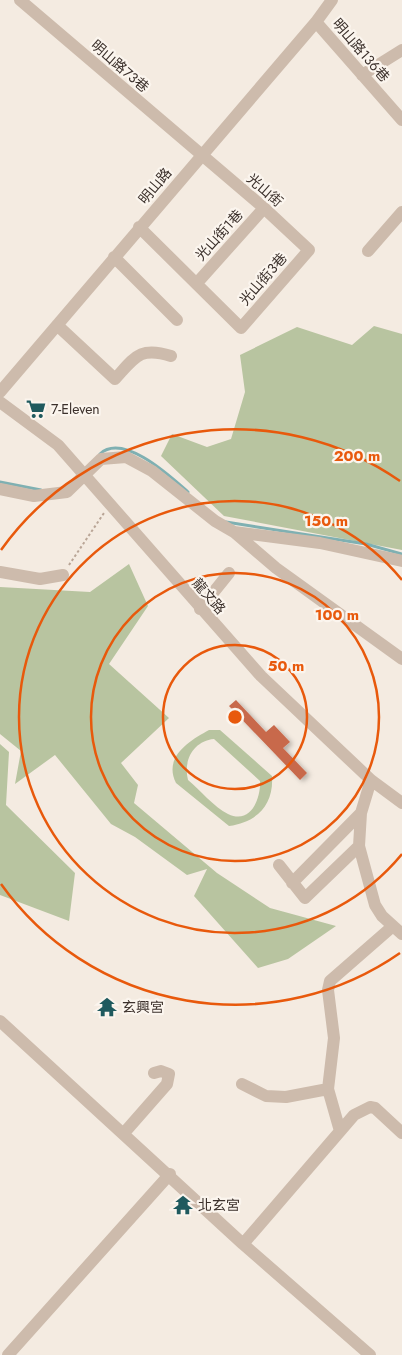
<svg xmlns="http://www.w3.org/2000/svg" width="402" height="1355" font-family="Jost,'Noto Sans TC',sans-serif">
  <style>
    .green { fill: #b8c4a0; fill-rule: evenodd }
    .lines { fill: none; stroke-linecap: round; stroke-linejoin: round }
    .stream { stroke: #7fb0b2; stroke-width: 3 }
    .building { fill: #c8694b; filter: url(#shadow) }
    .path { stroke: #b9a596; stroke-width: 2; stroke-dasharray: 2.5 2.5; stroke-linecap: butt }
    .minor { stroke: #cdbbac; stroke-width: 12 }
    .ring { fill: none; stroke: #e8590c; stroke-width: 2.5 }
    .labels { text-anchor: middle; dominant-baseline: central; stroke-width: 4.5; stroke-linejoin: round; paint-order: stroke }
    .street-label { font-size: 14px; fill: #3b302b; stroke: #fbf5ee }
    .poi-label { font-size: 14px; fill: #3b302b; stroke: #fbf5ee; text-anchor: start }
    .centre { fill: #e8590c; stroke: #fbf5ee; stroke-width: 2.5 }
    .ring-label { font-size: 15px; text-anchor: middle; font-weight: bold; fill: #e8590c; stroke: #fbf5ee; stroke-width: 4.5; stroke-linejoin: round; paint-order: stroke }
  </style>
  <defs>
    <filter id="shadow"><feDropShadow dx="3" dy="2" stdDeviation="2.5" flood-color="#0004"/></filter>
  </defs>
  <rect width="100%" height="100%" fill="#f4ebe1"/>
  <path class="green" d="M374,326l28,8v216l-178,-34 -63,-60 11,-22 35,13 24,-8 14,-47 -5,-37 57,-28 55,18z
    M129,564l19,42 -39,58 60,54 -48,45 17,22 -4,18 83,70 53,35 66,18 -48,33 -30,9 -64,-72 13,-27 -20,6 -52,-38 -24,-13 -56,-69 -40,29 6,-33 -21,-17v-147l90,5z
    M209,730h11l52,46c2,29 -15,46 -43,50l-53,-43c-13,-26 13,-42 33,-53zM214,739l46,42c1,17 -9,44 -32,33 -14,-7 -28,-24 -40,-34 -5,-19 5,-39 26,-41z
    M0,744l9,8 -3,53 69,68 -6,48 -69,-26z"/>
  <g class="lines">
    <path class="stream" d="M100,454c23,-22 71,23 88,38
      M0,482l41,8
      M226,522l140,22 36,10"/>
  </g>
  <path class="building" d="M236,700l30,32 8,-7 16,17 -7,6 24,25 -7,7 -71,-74z"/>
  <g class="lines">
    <path class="path" d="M69,565l35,-52"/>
    <path class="minor" d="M20,0l244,208 45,42 -68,78 -102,-101
      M316,22l86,98
      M362,75l40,-25
      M368,251l34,-39
      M114,257l63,63
      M197,283l67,-75
      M57,325l58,54c20,-22 25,-33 56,-23
      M0,392l316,-370 16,-22
      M0,402l58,43 203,231 110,104 31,23
      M0,489l34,7 33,-4 34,-33 25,-2 26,14 63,50 19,11 86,11 82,18
      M234,532l42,36 126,91
      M0,572l40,7 23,-4
      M200,609l29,-36
      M371,780l-10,33 -2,33 16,59 7,11 20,18
      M279,865l26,33 54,-52
      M292,883l69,-70
      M0,1021l243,223 127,111
      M242,1084l24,12 20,1 42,-8
      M340,1131l-12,-42 6,-51 -6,-48 2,-9 63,-55
      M124,1133l43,-49 2,-10 -8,-3 -7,2
      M243,1244l111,-129 16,-8 5,1 27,25
      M8,1355l162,-181"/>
  </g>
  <g class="ring">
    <circle cx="235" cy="717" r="72"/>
    <circle cx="235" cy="717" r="144"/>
    <path d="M402 854A216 216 0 1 1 402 580"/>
    <path d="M400 953A288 288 0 0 1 1 884M1 550A288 288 0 0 1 400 481"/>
  </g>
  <defs>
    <symbol id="supermarket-bare" viewBox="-9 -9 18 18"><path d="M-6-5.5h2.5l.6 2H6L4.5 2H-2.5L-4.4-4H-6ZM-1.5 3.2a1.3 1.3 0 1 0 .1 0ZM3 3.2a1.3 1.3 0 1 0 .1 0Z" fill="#1f5a5e" stroke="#fbf5ee" stroke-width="2.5" paint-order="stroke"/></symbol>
    <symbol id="temple-bare" viewBox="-9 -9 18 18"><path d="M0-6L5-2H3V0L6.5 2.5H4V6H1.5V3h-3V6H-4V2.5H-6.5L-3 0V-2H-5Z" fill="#1f5a5e" stroke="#fbf5ee" stroke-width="2.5" paint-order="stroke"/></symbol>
  </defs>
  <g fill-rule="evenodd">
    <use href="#supermarket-bare" x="22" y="395" width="28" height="28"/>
    <use href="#temple-bare" x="93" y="993" width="28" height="28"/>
    <use href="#temple-bare" x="169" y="1191" width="28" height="28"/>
  </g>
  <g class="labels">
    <g class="street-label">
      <text transform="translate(361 50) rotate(49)">明山路136巷</text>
      <text transform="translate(120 66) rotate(41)">明山路73巷</text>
      <text transform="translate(155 186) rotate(-50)">明山路</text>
      <text transform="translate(265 190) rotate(41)">光山街</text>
      <text transform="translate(219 235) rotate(-48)">光山街1巷</text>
      <text transform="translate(263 279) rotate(-49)">光山街3巷</text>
      <text transform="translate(209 596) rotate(49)">龍文路</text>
    </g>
    <g class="poi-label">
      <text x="51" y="409">7-Eleven</text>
      <text x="122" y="1007">玄興宮</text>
      <text x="198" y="1205">北玄宮</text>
    </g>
  </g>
  <circle cx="235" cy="717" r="8" class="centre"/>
  <g class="ring-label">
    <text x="357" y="461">200 m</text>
    <text x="326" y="526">150 m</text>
    <text x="337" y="620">100 m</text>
    <text x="286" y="671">50 m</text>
  </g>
</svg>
